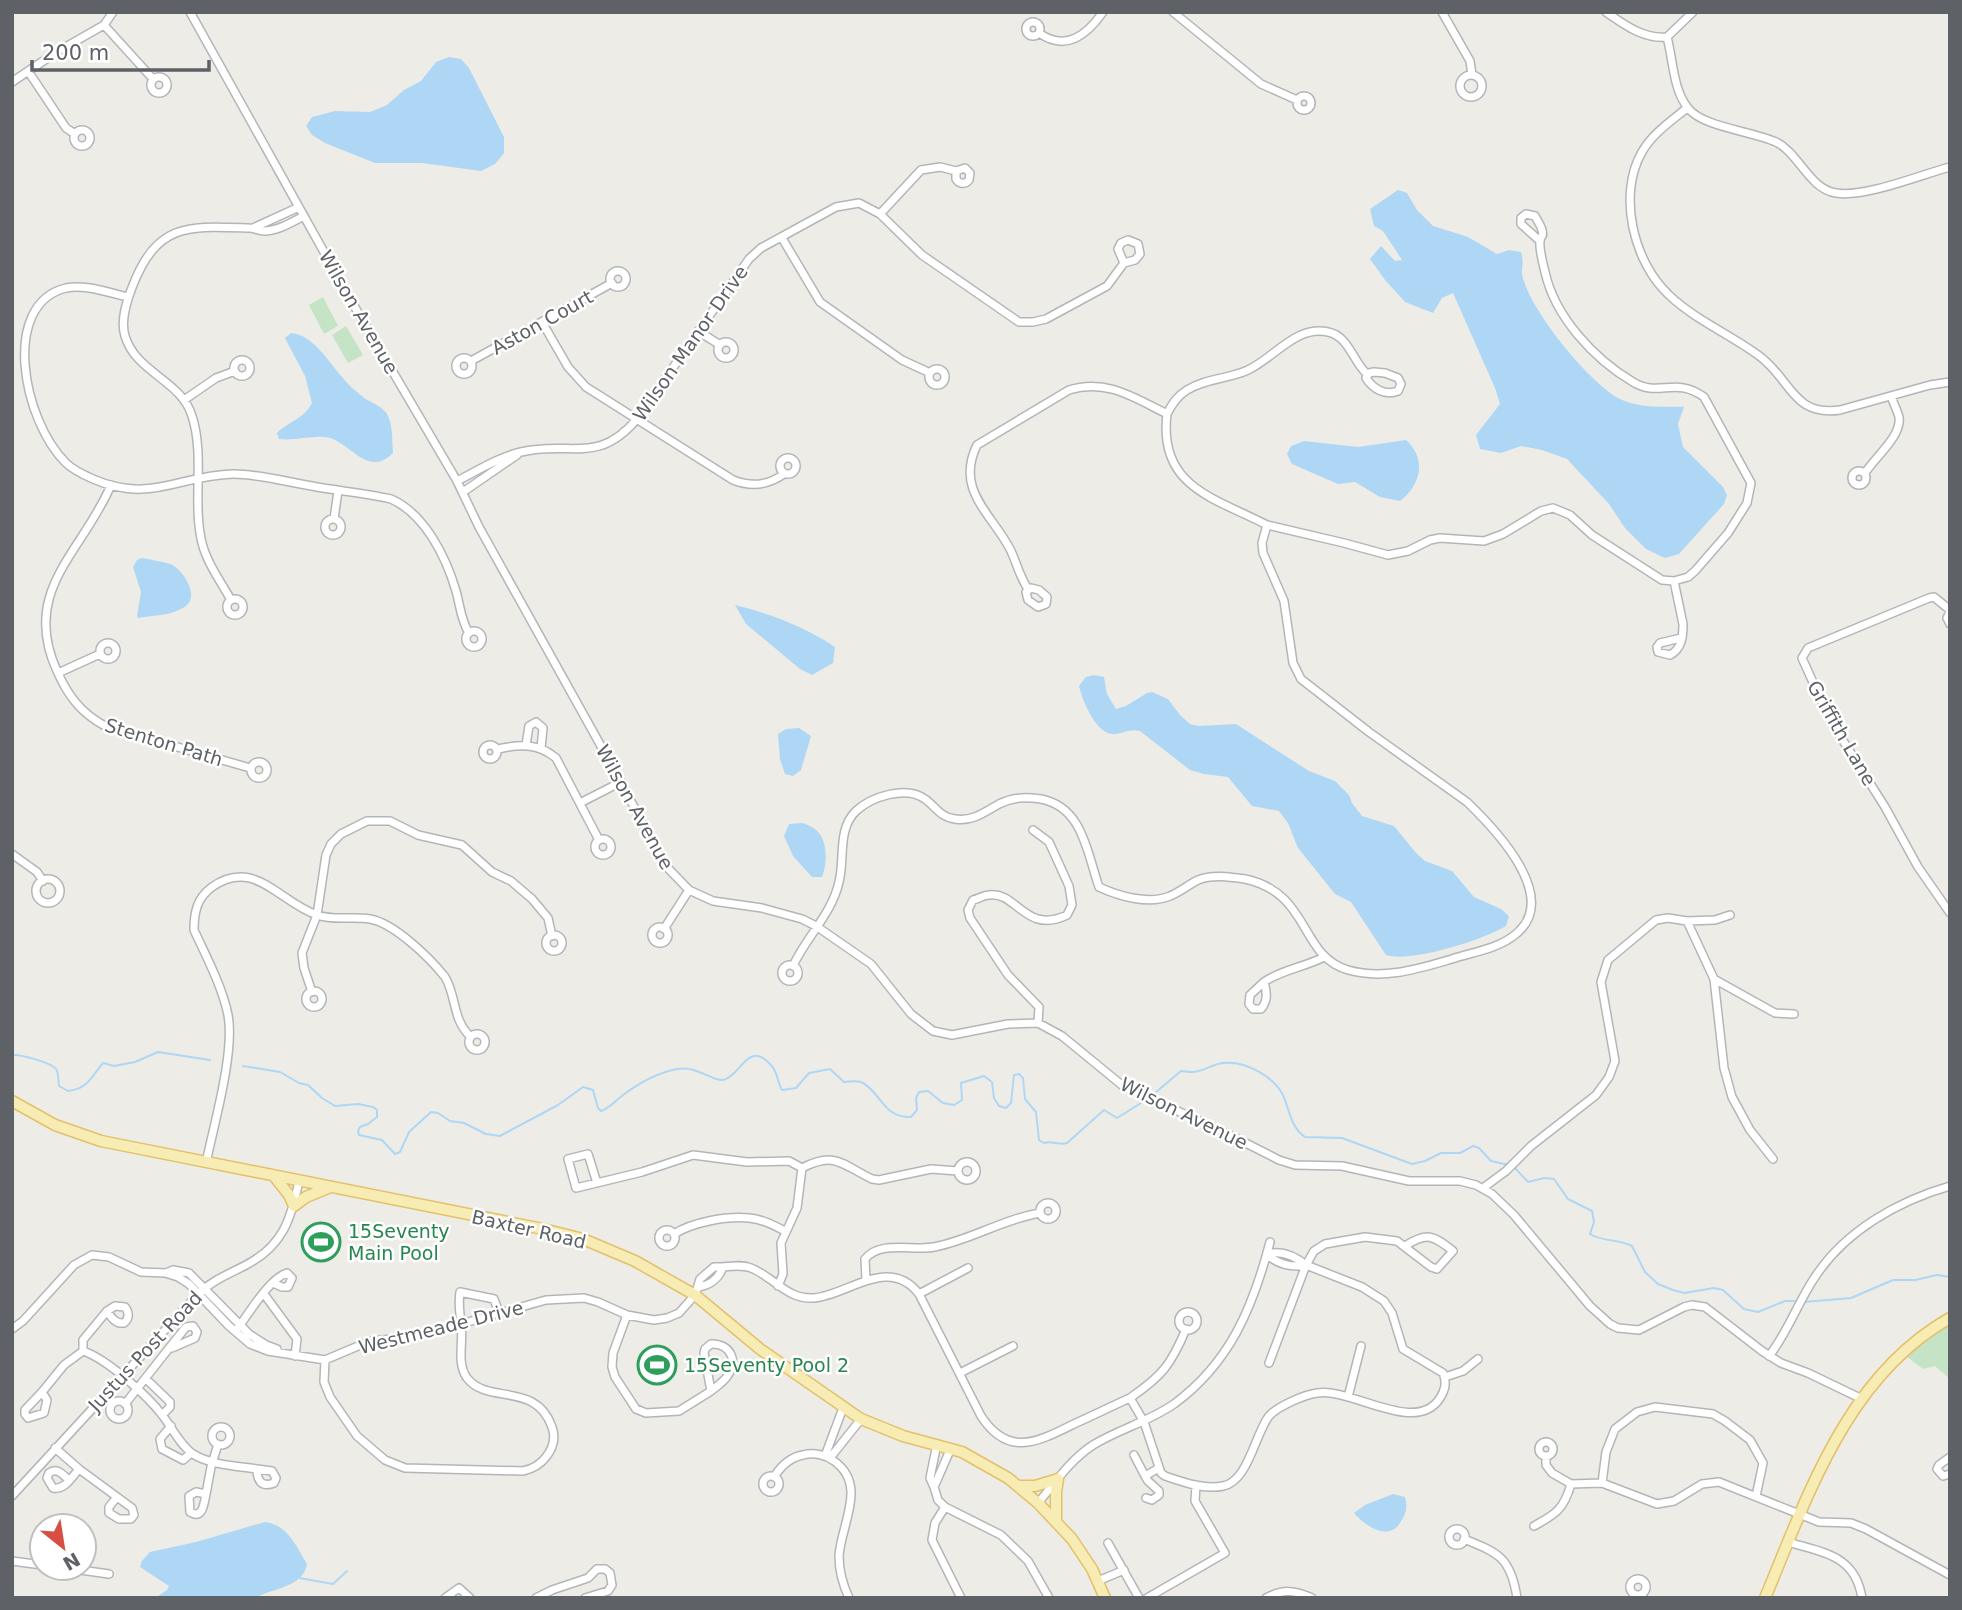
<svg xmlns="http://www.w3.org/2000/svg" width="1962" height="1610" font-family="'DejaVu Sans',sans-serif">
  <style>
    .green { fill: #c5e3c5 }
    .water { fill: #aed7f6 }
    .lines { fill: none; stroke-linecap: round; stroke-linejoin: round }
    .stream { stroke: #aed7f6; stroke-width: 2 }
    .minor-casing { stroke: #b3b6b9; stroke-width: 10 }
    .major-casing { stroke: #e3c16a; stroke-width: 13 }
    .minor { stroke: #fff; stroke-width: 7 }
    .major { stroke: #f7ecb3; stroke-width: 10 }
    .labels { text-anchor: middle; dominant-baseline: central; stroke-width: 5; stroke-linejoin: round; paint-order: stroke }
    .street-label { font-size: 19px; fill: #5e6165; stroke: #fff }
    .leisure-label { font-size: 19px; fill: #27864d; stroke: #fff; text-anchor: start }
  </style>
  <rect width="100%" height="100%" fill="#eeece6"/>
  <path class="green" d="M323,297l15,29 -14,8 -15,-29z
    M346,326l17,29 -15,8 -16,-28z
    M1950,1323v56l-15,-13 -12,3 -17,-13z"/>
  <path class="water" d="M449,57l12,2 8,9 35,69v16l-9,11 -14,7 -59,-8h-47l-50,-20 -13,-8 -6,-9 6,-9 23,-6 35,1 17,-7 17,-15 17,-9 15,-19z
    M1398,190l9,3 10,17 16,16 35,11 29,17 12,-4 12,2c4,12 -1,18 2,26 8,33 67,106 97,121 21,10 41,7 64,8l-6,17 5,23 40,40 4,8 -3,9 -45,50 -14,4 -19,-9 -21,-21 -16,-24 -42,-45 -25,-9 -21,-4 -20,7 -21,-4 -4,-14 24,-31 -5,-16 -42,-95 -11,5 -9,15 -28,-11 -20,-22 -15,-21 11,-13 14,15 7,-1 -19,-29 -9,-5 -4,-17z
    M291,333c23,2 38,30 52,45 5,7 13,13 20,19 7,6 21,9 25,19 5,10 4,26 5,37 -27,27 -44,-15 -69,-16 -15,-1 -30,4 -45,2l-2,-6c12,-12 27,-14 35,-30l-7,-27 -20,-38z
    M1406,440c21,19 15,45 -6,61l-20,-4 -25,-15 -17,2 -46,-20 -5,-10 4,-8 13,-5 54,6z
    M142,558c9,2 19,3 28,6 12,4 29,30 17,41 -13,11 -33,10 -49,13l-1,-2 4,-24 -8,-25 4,-7z
    M735,605c34,8 70,22 100,42l-2,16 -21,12 -12,-6 -54,-45z
    M1094,675l10,2 3,17 9,15 10,-3 21,-13 5,-1 16,7 12,16 10,9 8,2 38,-2 73,47 26,10 14,14 3,8 10,13 32,10 22,27 9,8 27,10 22,26 27,12 8,7 -3,10c-23,14 -95,37 -120,29l-35,-53 -16,-8 -37,-46 -10,-25 -9,-12 -27,-5 -24,-29 -24,-3 -14,-4 -50,-39c-11,-3 -17,3 -27,3 -17,0 -31,-34 -34,-48l7,-9z
    M799,728l12,8 -10,34 -8,6 -8,-2 -5,-15 -2,-25 8,-5z
    M803,823c5,2 12,5 15,9 10,10 9,33 4,45h-10l-19,-21 -9,-20 5,-12z
    M1393,1494l12,3c3,11 1,17 -5,26 -12,19 -36,2 -46,-10l11,-8z
    M265,1522c23,3 31,24 42,42 -4,24 -35,24 -52,34h-100l12,-8 2,-4 -29,-19 2,-6 8,-9 46,-10z"/>
  <g class="lines">
    <path class="stream" d="M12,1055c8,-1 40,8 44,14 3,4 2,12 3,17l9,5c20,-2 23,-14 35,-28l11,3 21,-4 23,-10 52,8
      M243,1066l37,6 19,11 9,2 14,13 13,8 23,-2 15,3 4,3v7l-9,7 -8,3 -2,4 1,4 23,5 13,14 5,-2 9,-20 22,-20 7,1 12,8 14,2 22,11 14,2 58,-31 25,-18 10,3 5,18 3,3c9,-3 14,-10 22,-16 16,-12 34,-22 54,-26 19,-4 37,13 46,11 18,-4 25,-41 48,-15 7,7 6,17 11,25l14,-2 13,-15 21,-4 14,13c6,0 12,-2 17,0 20,9 21,36 50,35l6,-7 -1,-12 3,-6 9,-1 15,12 11,2 8,-5 -1,-17 23,-7 8,6 2,16 5,8 7,2 5,-5 3,-28 5,-1 4,4 2,21 11,13 3,28 5,3c9,-3 15,3 23,0l37,-33 13,8 24,-15
      M1155,1093l26,-22c3,0 7,1 10,1 10,1 21,-8 32,-9 23,-2 54,14 62,37 5,14 7,28 20,37l37,1 70,26 13,-3 16,-8h19l13,-7 6,2 12,13 18,4
      M1514,1167l14,15 16,-4 10,1 14,20 24,12 2,11 -4,12c13,8 29,5 42,12l13,26 13,12 15,6 11,3 30,-5 9,2 21,19 14,3 27,-11h14
      M1804,1302l47,-4 42,-18h22l22,-5 13,2
      M299,1578l34,6 14,-13"/>
    <defs>
      <path id="minor" d="M190,12l163,292 104,177 22,46 142,255 42,81 26,27 24,11 49,7 40,11 14,7 55,38 40,50 22,17 19,4 56,-11 30,-1 24,13 61,50 107,49 49,25 16,5 47,1 67,15h51l16,4 16,9 22,21 76,91 20,18 8,4 21,2 45,-23 8,-2 13,2 57,44 19,12 27,10 52,25
        M1173,12l88,72 36,16
        M1442,12l28,49 2,14
        M1606,12c19,13 37,27 61,25 6,22 6,53 21,71 14,19 64,23 88,34 23,11 33,47 60,51 28,5 84,-18 114,-26
        M1026 29a7 7 0 1 1 14 0a7 7 0 1 1-14 0Z
        M104,25l49,54
        M1039,33c27,19 48,2 64,-21
        M1667,37l26,-25
        M28,71l38,57 9,6
        M1460 86a11 11 0 1 1 22 0a11 11 0 1 1-22 0Z
        M151 85a8 8 0 1 1 16 0a8 8 0 1 1-16 0Z
        M12,82l43,-29 49,-28 9,-13
        M1297 103a7 7 0 1 1 14 0a7 7 0 1 1-14 0Z
        M1687,108c-16,13 -35,26 -45,44 -25,43 -8,111 27,143 25,24 60,39 89,60 33,23 34,62 82,55l90,-25 20,-3
        M74 138a8 8 0 1 1 16 0a8 8 0 1 1-16 0Z
        M880,214l41,-44 19,-3 16,4 9,-3 5,5 -1,7c-4,5 -10,4 -13,-1v-8
        M253,228l46,-21
        M782,238l38,64 82,58 26,12
        M1128,240l10,4 2,10 -5,6 -11,3 -6,-14 3,-6z
        M610 279a8 8 0 1 1 16 0a8 8 0 1 1-16 0Z
        M128,297c-19,-4 -42,-13 -62,-9 -66,16 -43,133 0,175 7,7 18,12 27,16 58,25 86,-4 140,-5 26,0 54,8 79,12 26,5 53,7 79,13 34,15 55,58 65,92 4,14 5,30 13,42
        M542,322l26,45 18,20 147,93c18,7 34,6 51,-6
        M698,331l22,14
        M718 350a8 8 0 1 1 16 0a8 8 0 1 1-16 0Z
        M456 366a8 8 0 1 1 16 0a8 8 0 1 1-16 0Z
        M234 368a8 8 0 1 1 16 0a8 8 0 1 1-16 0Z
        M471,361l141,-78
        M929 377a8 8 0 1 1 16 0a8 8 0 1 1-16 0Z
        M1374,372l11,1 13,5 3,6 -3,7c-13,5 -25,-2 -32,-13l3,-5z
        M184,400l32,-22 19,-7
        M1167,414c5,-10 10,-18 20,-24 19,-12 42,-11 61,-20 26,-12 48,-45 80,-38 21,4 25,30 39,42
        M780 466a8 8 0 1 1 16 0a8 8 0 1 1-16 0Z
        M1852 478a7 7 0 1 1 14 0a7 7 0 1 1-14 0Z
        M1865,473c10,-16 37,-37 34,-56 -2,-7 -6,-15 -8,-21
        M457,481c20,-10 42,-24 64,-29 49,-12 76,14 116,-33l112,-160 12,-11 75,-41 23,-4 21,11 42,41 97,67h14l13,-3 61,-33 17,-23
        M111,485c-28,67 -91,105 -54,186 11,25 24,42 48,55l145,42
        M463,492l54,-37
        M334,519l4,-28
        M325 527a8 8 0 1 1 16 0a8 8 0 1 1-16 0Z
        M1267,525l77,18 44,12 20,-4 22,-11 10,-2 44,3 19,-7 38,-23 12,-3 17,7 22,20 70,45 12,1 14,-4 7,-6 33,-38 19,-30 4,-20 -47,-86c-29,-21 -45,1 -71,-15 -39,-23 -78,-65 -88,-110 -2,-8 -6,-23 -5,-31 1,-8 4,-2 2,-11 -1,-4 -5,-10 -7,-14l-9,-2 -5,4v6l19,17
        M1674,581l9,43c0,12 -1,25 -13,31l-12,-3 -1,-5 3,-4 21,-5
        M1031,588l8,2 8,7 -1,7 -8,3 -10,-7 -2,-8z
        M227 607a8 8 0 1 1 16 0a8 8 0 1 1-16 0Z
        M231,600c-10,-18 -24,-37 -29,-57 -10,-41 3,-87 -10,-127 -11,-36 -56,-43 -67,-80 -5,-16 2,-36 8,-51 25,-63 56,-59 116,-57 5,0 10,3 15,3 14,0 28,-9 40,-15
        M1950,610l-16,-13 -5,1 -121,50 -6,10 28,62 55,87 33,60 32,46
        M1950,612l-3,6 3,6
        M466 639a8 8 0 1 1 16 0a8 8 0 1 1-16 0Z
        M100 651a8 8 0 1 1 16 0a8 8 0 1 1-16 0Z
        M58,673l42,-19
        M483 752a7 7 0 1 1 14 0a7 7 0 1 1-14 0Z
        M526,745l3,-19 7,-4 7,6 -2,20
        M498,749c22,-5 40,-6 58,9l43,82
        M251 770a8 8 0 1 1 16 0a8 8 0 1 1-16 0Z
        M580,803l41,-21
        M1033,830l16,12 20,44 3,19 -5,10c-42,20 -50,-24 -78,-20 -5,0 -11,4 -16,5l-5,10 2,8 38,57 31,32 -1,16
        M595 847a8 8 0 1 1 16 0a8 8 0 1 1-16 0Z
        M12,854l25,18 6,9
        M36 891a12 12 0 1 1 24 0a12 12 0 1 1-24 0Z
        M1687,921l27,58 10,89 8,29 18,33 23,29
        M652 935a8 8 0 1 1 16 0a8 8 0 1 1-16 0Z
        M664,929l25,-39
        M546 943a8 8 0 1 1 16 0a8 8 0 1 1-16 0Z
        M782 973a8 8 0 1 1 16 0a8 8 0 1 1-16 0Z
        M793,966c13,-29 39,-52 46,-84 6,-22 -2,-53 17,-71 15,-14 50,-26 69,-12 11,8 15,18 30,20 17,3 30,-7 44,-15 14,-7 26,-7 42,-5 42,8 46,54 58,88 19,9 50,18 71,9 10,-4 18,-11 28,-16 14,-6 33,-3 47,-1 66,14 54,77 103,91 36,10 69,-1 104,-11 21,-7 46,-10 64,-25 45,-37 -21,-105 -49,-132l-98,-70 -68,-53 -8,-16 -9,-62 -21,-48 -1,-10 5,-18c-52,-27 -109,-38 -100,-111 -32,-16 -61,-36 -98,-24l-92,55c-22,45 14,68 33,104 7,14 9,27 18,40
        M1714,979l61,34 19,1
        M1264,982c3,10 4,19 -3,27h-8l-4,-5 1,-9z
        M1264,982c17,-12 41,-15 60,-25
        M306 999a8 8 0 1 1 16 0a8 8 0 1 1-16 0Z
        M312,992l-8,-24 -2,-15 15,-38 9,-60 5,-11 10,-10 26,-13h23l28,14 44,10 30,27 19,9 21,18 16,19 4,18
        M469 1042a8 8 0 1 1 16 0a8 8 0 1 1-16 0Z
        M958 1171a9 9 0 1 1 18 0a9 9 0 1 1-18 0Z
        M206,1163c8,-39 29,-111 22,-148 -6,-29 -22,-59 -34,-85 0,-18 3,-32 18,-43 42,-30 67,15 105,28 17,6 35,1 53,4 24,4 60,39 75,58 12,20 7,43 26,60
        M597,1183l-9,-29 -20,5 8,29 66,-16 51,-17 54,7 42,-1 13,7c33,-17 39,-4 70,11l7,1 52,-11 27,2
        M1483,1188l23,-17 25,-25 65,-51 13,-18 6,-16 -14,-79 7,-22 48,-40 12,-2 19,3 28,-1 15,-5
        M1040 1211a8 8 0 1 1 16 0a8 8 0 1 1-16 0Z
        M659 1238a8 8 0 1 1 16 0a8 8 0 1 1-16 0Z
        M674,1234c19,-12 52,-18 75,-16 13,1 24,7 36,13
        M1267,1254c9,10 25,14 39,11
        M166,1273l7,-3 16,3 60,61 17,11 11,4
        M866,1280l-1,-21c15,-19 48,-8 69,-12 37,-7 69,-28 106,-34
        M778,1286l5,-12 -2,-31 16,-35 5,-40
        M699,1287c11,-2 20,-9 24,-20
        M264,1294l33,45 -2,17
        M919,1294l49,-26
        M1179 1321a9 9 0 1 1 18 0a9 9 0 1 1-18 0Z
        M627,1315l-14,38 -1,14 3,10 21,32 10,4 33,-2 32,-20
        M193,1326l4,6 -2,6 -23,10 -2,-1 16,-20z
        M238,1328c11,-15 32,-50 49,-55l5,5 -4,9h-6l-9,-4
        M12,1329l11,-8 51,-56 18,-10 17,2 32,15 24,1 13,4 11,7 40,42 21,18 18,7 57,9 45,-19 45,-4 131,-37 38,-2 14,4 29,13 27,5 13,-2 12,-5 16,-18 5,-16 14,-12c12,1 25,-4 37,1 23,9 36,32 63,30 34,-3 75,-43 105,-4l62,122c28,43 58,25 95,7 18,-8 36,-17 54,-25l14,24 17,51 4,3c18,6 39,14 58,10 25,-4 32,-52 46,-70 9,-10 35,-21 48,-23 34,-6 99,43 123,5 5,-8 7,-15 3,-25l-40,-24 -11,-36 -8,-12 -22,-14 -56,-22c-11,-9 -25,-15 -39,-11
        M711,1344c18,-1 28,16 17,31 -4,7 -11,11 -17,16l-7,-38 1,-4z
        M83,1351c24,8 64,44 80,65 9,12 18,30 30,38 17,11 45,12 64,15
        M1769,1356c19,-24 29,-54 46,-79 30,-46 83,-76 135,-91
        M325,1360l-1,22 6,15 27,39 28,24 20,8 118,3c9,-2 17,-6 23,-14 7,-9 10,-19 6,-30 -16,-46 -64,-22 -85,-49 -11,-15 -3,-37 -6,-54 -1,-12 -3,-20 -1,-32l34,7 5,14
        M1269,1363l37,-98 8,-14 11,-7 40,-7 32,4 34,26 6,2 16,-18c-20,-16 -26,-19 -48,-5
        M960,1373l53,-27
        M1445,1377l18,-6 15,-12
        M146,1379l24,23v5l-8,8
        M42,1392l22,-27 19,-14v-11l24,-29 8,-5 10,1c4,5 5,11 -1,16 -9,1 -13,-6 -17,-12
        M42,1392l5,8 -3,13 -16,5 -3,-4v-4z
        M1348,1397l13,-51
        M1130,1398c32,-22 41,-33 56,-69
        M110 1410a9 9 0 1 1 18 0a9 9 0 1 1-18 0Z
        M125,1404l45,-57
        M171,1426l-11,13 2,10 21,11 8,-7
        M212 1436a9 9 0 1 1 18 0a9 9 0 1 1-18 0Z
        M1539 1449a7 7 0 1 1 14 0a7 7 0 1 1-14 0Z
        M55,1448l24,21 53,39 2,7 -3,4h-12l-10,-6v-6l8,-10
        M951,1448l-17,39 4,13 7,7 56,28 27,26 21,37
        M1134,1455l11,21
        M825,1456l18,-48
        M1546,1457v8l6,8 19,11 31,-1 55,21 17,-3 28,-17 17,-2 100,40 32,1 15,6 84,46
        M1950,1457l-11,8 -2,4 6,7 7,-2
        M830,1458l31,-39
        M257,1469l15,2 4,7 -2,5c-13,5 -17,-3 -17,-14z
        M763 1484a8 8 0 1 1 16 0a8 8 0 1 1-16 0Z
        M774,1477c7,-11 17,-20 29,-22 11,-3 23,0 31,6 34,24 7,63 5,95 0,14 4,29 10,42
        M69,1480c-7,-6 -12,-13 -20,-7l-2,5 6,10c12,2 19,-11 26,-19
        M1602,1483l4,-31 9,-23 22,-17 18,-5 58,7 12,7 25,19 13,23 -7,33
        M934,1487l-4,-9 7,-34
        M196,1492l10,2c-2,9 -3,26 -16,18l-1,-16z
        M206,1494l5,-27 7,-23
        M12,1496l187,-203c14,-13 30,-19 47,-28 37,-19 45,-46 53,-84
        M1146,1498l6,2 7,-5v-4l-11,-10 -3,-5 14,-8
        M1038,1503c17,-20 32,-43 55,-58 26,-16 55,-23 81,-41 56,-41 79,-97 96,-162
        M945,1507l-10,16 -3,17 29,58
        M1534,1526c22,-12 30,-17 37,-42
        M1449 1537a8 8 0 1 1 16 0a8 8 0 1 1-16 0Z
        M1464,1539c35,14 47,19 53,59
        M1788,1542c36,11 67,13 74,56
        M1108,1543l31,55
        M12,1561l30,4
        M66,1568l43,6
        M1630 1587a8 8 0 1 1 16 0a8 8 0 1 1-16 0Z
        M1098,1581l26,-11
        M445,1598l14,-10 11,10
        M536,1598l16,-8 36,-12 9,-9h8l5,4 2,12 -4,6 -23,7
        M1147,1598l78,-45 -30,-52 1,-16
        M1266,1598c17,-9 29,-8 46,0"/>
      <path id="major" d="M12,1101l43,24 46,16 442,88 40,10 52,22 60,34 65,54 101,70 42,17 59,16 46,26 30,25 34,36 20,30 13,29
        M274,1176l15,19 5,11 12,-9 22,-9
        M1020,1486h15l23,-7
        M1056,1521v-29l2,-13
        M1765,1598c43,-103 82,-222 185,-280"/>
    </defs>
    <use href="#minor" class="minor-casing"/>
    <use href="#major" class="major-casing"/>
    <use href="#minor" class="minor"/>
    <use href="#major" class="major"/>
  </g>
  <defs>
    <symbol id="stadium-ring" viewBox="-11 -11 22 22"><circle r="9.5" fill="#fff" stroke="#2e9e5b" stroke-width="1.5"/><path d="M0-5a6.5 5 0 1 0 0 10a6.5 5 0 1 0 0-10ZM-3.5-1.8h7v3.6h-7Z" fill="#2e9e5b"/></symbol>
  </defs>
  <g fill-rule="evenodd">
    <use href="#stadium-ring" x="299" y="1220" width="44" height="44"/>
    <use href="#stadium-ring" x="635" y="1343" width="44" height="44"/>
  </g>
  <g class="labels">
    <g class="street-label">
      <text transform="translate(359 312) rotate(60)">Wilson Avenue</text>
      <text transform="translate(542 322) rotate(-29)">Aston Court</text>
      <text transform="translate(690 343) rotate(-55)">Wilson Manor Drive</text>
      <text transform="translate(1842 733) rotate(60)">Griffith Lane</text>
      <text transform="translate(164 742) rotate(17)">Stenton Path</text>
      <text transform="translate(635 807) rotate(61)">Wilson Avenue</text>
      <text transform="translate(1184 1113) rotate(26)">Wilson Avenue</text>
      <text transform="translate(529 1229) rotate(13)">Baxter Road</text>
      <text transform="translate(441 1327) rotate(-14)">Westmeade Drive</text>
      <text transform="translate(145 1351) rotate(-47)">Justus Post Road</text>
    </g>
    <g class="leisure-label">
      <text x="348" y="1231">15Seventy<tspan x="348" dy="22">Main Pool</tspan></text>
      <text x="684" y="1365">15Seventy Pool 2</text>
    </g>
  </g>
  <rect width="1962" height="1610" fill="none" stroke="#5e6165" stroke-width="28"/>
  <g transform="translate(63 1547) rotate(150)"><circle r="33" fill="#ffffff" stroke="#bfc0c1" stroke-width="2"/>
  <path d="M0-5L12 26L0 18L-12 26Z" fill="#d74f43"/>
  <text y="-10" font-size="19" font-weight="bold" text-anchor="middle" fill="#5e6165">N</text>
  </g>
  <path d="M32 60v10h177v-10" fill="none" stroke="#5e6165" stroke-width="3.5"/>
  <text x="42" y="60" font-size="21" fill="#5e6165" stroke="#ffffff" stroke-width="5" paint-order="stroke">200 m</text>
</svg>
